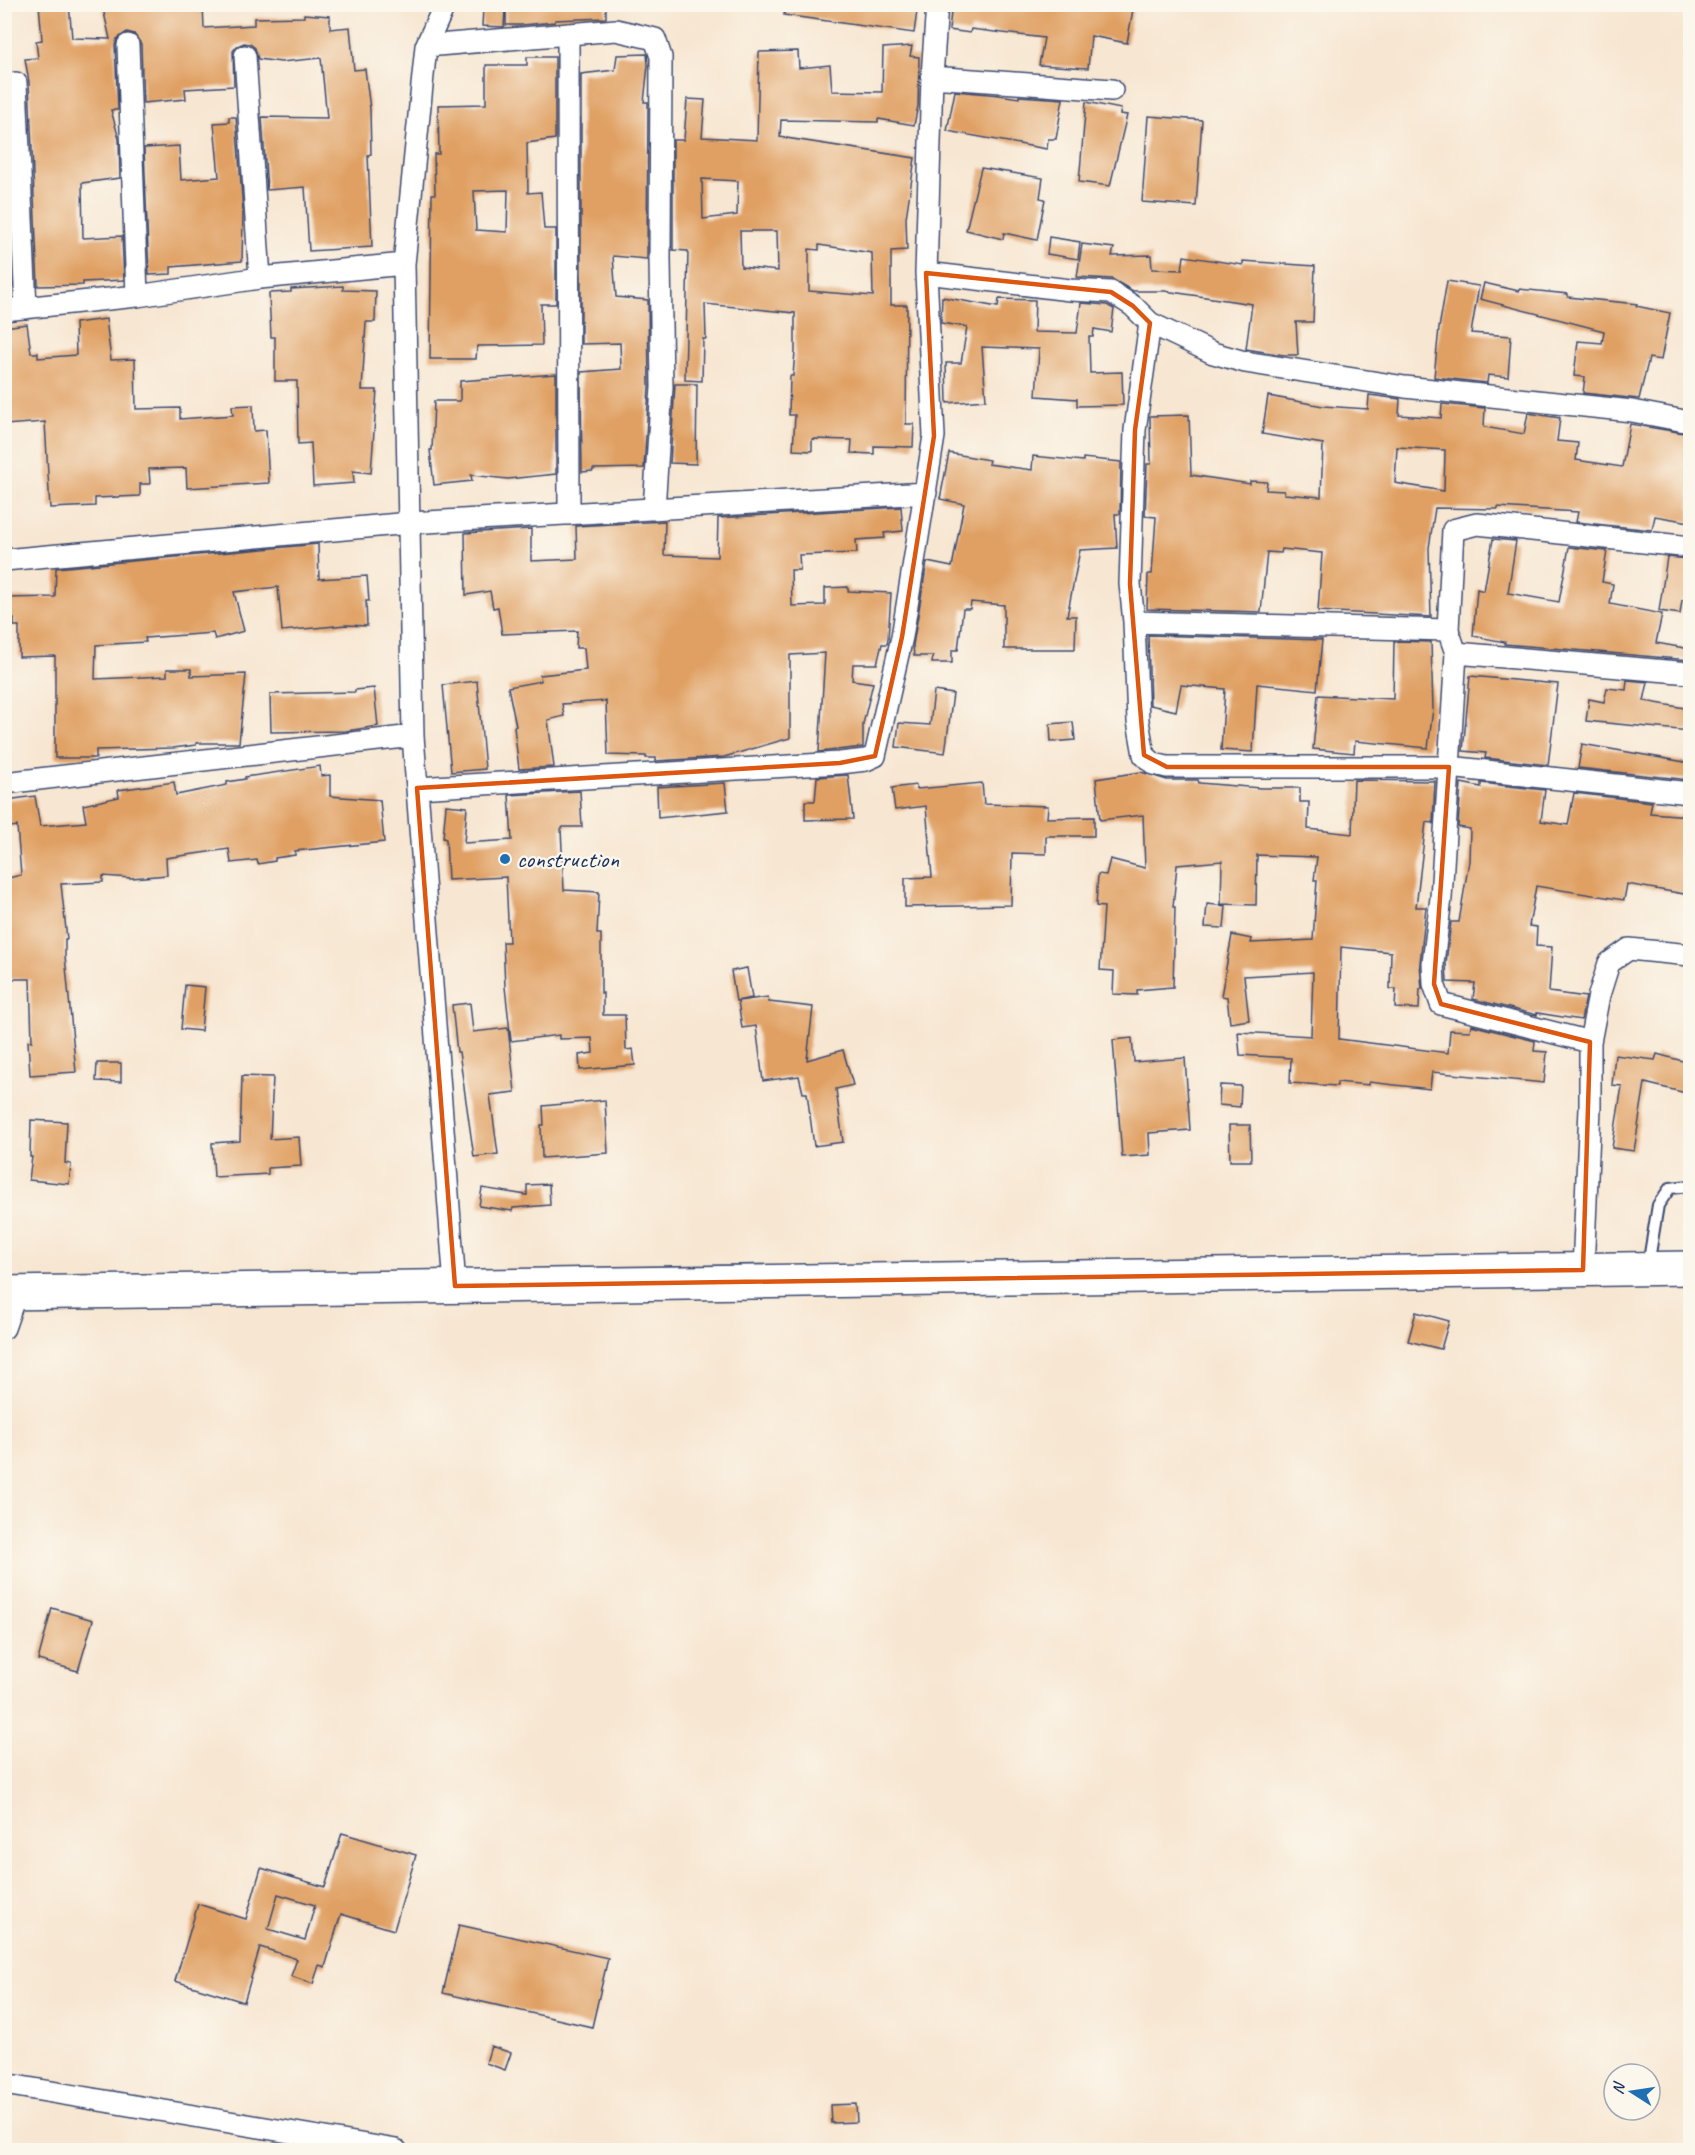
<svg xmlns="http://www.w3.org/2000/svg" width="1695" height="2155" font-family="Caveat,sans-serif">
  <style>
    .building { fill: #e0a063; fill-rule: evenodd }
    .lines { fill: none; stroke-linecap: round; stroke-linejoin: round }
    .lane-casing { stroke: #3c4a6f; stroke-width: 14 }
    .street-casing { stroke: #3c4a6f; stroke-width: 24 }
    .primary-casing { stroke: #3c4a6f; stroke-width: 36 }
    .lane { stroke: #fff; stroke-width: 10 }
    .street { stroke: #fff; stroke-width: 21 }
    .primary { stroke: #fff; stroke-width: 33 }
    .marked { fill: none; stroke: #de5710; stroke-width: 4.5; stroke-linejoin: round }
    .poi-dot { fill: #1f6fb2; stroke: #fbf7ec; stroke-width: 2 }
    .labels { text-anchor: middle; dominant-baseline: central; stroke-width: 4.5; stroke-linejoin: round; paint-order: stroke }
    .poi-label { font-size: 24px; fill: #1b2f5e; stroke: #fbf7ec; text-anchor: start }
  </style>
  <rect width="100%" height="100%" fill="#fbf7ec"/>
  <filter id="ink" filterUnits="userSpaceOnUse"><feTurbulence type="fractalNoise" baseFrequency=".0167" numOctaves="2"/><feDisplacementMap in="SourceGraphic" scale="12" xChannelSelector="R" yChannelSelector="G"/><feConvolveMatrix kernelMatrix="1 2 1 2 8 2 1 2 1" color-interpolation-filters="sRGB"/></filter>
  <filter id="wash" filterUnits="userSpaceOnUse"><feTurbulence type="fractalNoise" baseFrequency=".008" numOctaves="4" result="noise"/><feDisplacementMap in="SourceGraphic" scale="24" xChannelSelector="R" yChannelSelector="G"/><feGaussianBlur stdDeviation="1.35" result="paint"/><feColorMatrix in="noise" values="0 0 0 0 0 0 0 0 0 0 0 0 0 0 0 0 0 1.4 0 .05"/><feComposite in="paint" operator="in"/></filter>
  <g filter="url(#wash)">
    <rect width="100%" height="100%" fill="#f7e6d1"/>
    <g id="blocks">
      <path class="building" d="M39,4h30l3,34 38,1 -8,-35h101l1,24 50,-3v-7l50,-1v-3l26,2v13l20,-2 4,43 11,-1 5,40 1,45 -3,1 4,92 -63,4 -4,-64 -38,3 -5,-73 65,1 -6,-60 -40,4 -23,-3 -3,-11 -5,-4 -6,-1 -7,3 -4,5 1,35 -49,3 1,10 -43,4 -2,-59 -7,-10 -7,-2 -10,7 -2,6 3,65h-7l8,29 1,39 -38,5 1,55 39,-2 2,44 -41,2v3l-45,1 -9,-204 -4,-23 13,-1 -2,-17 6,-1z
        M506,4h100v14l-51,2v2l-34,3h-15z
        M785,4h133l-4,29 -130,-18z
        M952,4h182l-7,39 -36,-7 -3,32 -49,-3 5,-27 -73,-9 -1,4 -21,-3z
        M483,8l22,1 -1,18 -22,-1z
        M912,46l-2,10 9,1 -1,49 -4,19 -36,-6v3l-97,-2 -1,17 135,21 -9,60 1,32 -16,1v54h16l-1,119h8l-1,23 -39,-1v8l-23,-1 1,-13 -40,-1v12l-19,-1 2,-35h-6l1,-39h3l2,-25v-38l-90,-9 1,35h-3l-1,42 -17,-1 3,-129 -15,-1v-110h11l3,-41 18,1 -3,37 55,3 2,-88 39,-1 1,17 31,-3 2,26 50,1 1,-44zM702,179l36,2 -1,34 -34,4zM740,231h37l1,40 -37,-4zM819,245l53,8 1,43 -64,-5v-42l10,1z
        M647,54l1,11 -4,37h4l-1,157 -34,-3 3,41 32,3 1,87 -5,81 -51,1v2l-11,1 -1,-100 40,-3 -1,-26 -39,1v-270l34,-4 2,-15z
        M527,57h28v82l-28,4 1,50 13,-1 3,37h12v75h-15l1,41 -65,1 -1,13h-46l2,-165h3l-1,-40h5l-1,-49 48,-1v-39h41zM508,190l-1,42 -31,-2 -2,-39z
        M955,91l44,4 20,3v-2l44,3 -7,40h-8l-1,10 -100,-18z
        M1086,102l35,7 -1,5 7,1 -17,71 -31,-4z
        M4,111l8,176h-8z
        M1148,116l54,4 -6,86 -54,-4z
        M229,117h7l7,95 -1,49 -71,6v7l-22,1 -5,-127 35,-2 2,34 38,-3 -5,-54 15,-1z
        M981,168l62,10 -3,20 5,1 -8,41 -33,-7 -1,6 -37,-9z
        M1049,237l31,5 -2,17 -31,-5z
        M1082,244l32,4 -2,8 39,-1 1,14 30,1 2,-14 59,9v-4l72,5 -2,56h-17l2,33h-14l-38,-6 6,-45 -87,-13h-32l-21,-12 -35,-2z
        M1447,281l32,5 -8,47 40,3 -3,41 -20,-2 -1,8 -53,-6 5,-49z
        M1484,283l35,8v-2l49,5v3l69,7 -1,2 34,7 -9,47 -12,-2 -10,41 -56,-6 2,-16 -11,-1 4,-35 24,2 2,-12 -124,-32z
        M343,286v4l33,1 -1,31h-9l-4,68h15l-6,83 -18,-2 1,12 -41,3 -2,-43 -13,1 -1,-63h-22v-44h-4l-2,-44 22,-1v-3z
        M942,297l56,10 1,-8 36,1 -1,32 43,1 4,-30 26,2 7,4 -3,23 -17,-3 -1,8h-4l1,36 32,-1 1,33 -46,1v-7l-41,-3 3,-47 -57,-2 4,53 -39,3 -1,-40h15l6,-36 -26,-4z
        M106,319l5,41 24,-1 1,50 44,-1v11l53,-4 -1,-9 21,-1 1,26 12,-1 3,53 -82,5 -1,-20 -37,1 1,15h-10v12l-45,2v8l-45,2 -5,-86 -41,3v-98l23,-3 4,29h7v5l38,-3 -1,-32z
        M556,374v100l-48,5 -37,-4 1,6 -38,4 -4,-35h2l2,-49h26v-20z
        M675,384h22l-1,80 -26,-1z
        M1369,395l31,4 -1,16 42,3 1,-14 43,4 -1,19 40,7 4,-21 32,5 -3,23 21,2 -2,17 46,7 8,-43 60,10v88l-35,-6 -3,14 -76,-8 2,-10 -80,-5v2l-63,-1 -6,40 2,69 -113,-6 4,-58 -40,-4 -1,4 -14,-1 -6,60 -114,-3 1,-35h4l4,-57 -11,-1 2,-52h4l-1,-48 39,-1 2,60 59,9v-3l17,1 -1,8 18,1v3l37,3 2,-53 -61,-10 6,-38 55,10 45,3zM1397,447l48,3 -1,41 -49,-8z
        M949,453l40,7 -1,4 44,6 1,-14 50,5v-3l38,4 -1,52h-5l2,34 -37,2 -13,66h9l-1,33h-71v-44l-33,-3 -1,7h-7l-5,41h-6v13h-20l1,-7h-19l-1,-11 14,-83 25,5 12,-63 -24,-5z
        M901,507l2,24 -19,2 1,5 -29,2 1,13 -58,2 1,15h-9l1,36 33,-1v-17l23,-1v4l43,2 -3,46 -1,5h-5l-5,20h-24l-1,16 21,3 -10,41v23l-44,5 6,-99 -35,2v83l-66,19 -68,4v-3h-10v-2l-38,-1 -2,-54 -44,3 2,12 -16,4 6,47 -35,2 -5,-42 2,-1 -8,-39 33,-6 -1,-6 46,-5 -2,-22h-8l1,-17 -75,3 -4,-27 -5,1 -3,-17 -24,4 -1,-62 66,-4v32l46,-2 -1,-33 89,-5 -1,34 53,2 1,-39z
        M1493,539l23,2 -8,52 51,9 10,-55 38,4 -5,31 11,2 -3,20 52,10 -6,29 34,6v11l-185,-16v-2l-32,-6 4,-47 7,2z
        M318,544l1,35 48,-3 2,25h-3l1,25 -21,-1 -64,6 -4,-44 -44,5 10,39 -29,8 -2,-6 -68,5 1,4 -50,3 -1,34 72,-3v-7h24v7l55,-2 -7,69h-43v2l-23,3 -77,2v8h-41v-102l-36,1v-31h-5v-7l-10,1v-22l51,-1 1,-29z
        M1667,557l23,2v42l-8,-1 -2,14 -21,-3z
        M1148,635l174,5 -5,50 -60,-6 -4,68 -32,-2 4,-61 -44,-4 -5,26 -26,-6z
        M1394,641l37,1 2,67 -5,39 -73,-7 -1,12 -41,-4 5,-54 75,4z
        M1470,676l88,8 -10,81 -63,-7 1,-5 -23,-2z
        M1627,680l21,2 -4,19 46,8v22l-104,-10 3,-22 15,3 3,-14 19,2z
        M477,681l8,88 -34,3 -8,-87z
        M374,688l4,38 -32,5 -75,1 -1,-38 85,-2v-2z
        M934,691l19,3 -8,59 -49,-6 3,-24 31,2z
        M1073,722l2,18 -24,2 -1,-18z
        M1582,744l108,19v17l-112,-12z
        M320,766l1,10 9,-1v21l50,4 4,42 -89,9v4l-20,3v3l-17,3 -1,-4 -26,3 -2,-14 -63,9 1,17 -35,3 -29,-2v6l-42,2 6,55h-2v17l11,116 -46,3 -2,-34h4l-2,-62h-23l-3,-100 17,-4 -4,-49 -6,1 -4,-27 28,-4 5,30 46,-4 -3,-17 36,-8 -1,-7 56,-8 2,13 51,-10v-3l18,-3v-2z
        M1141,772l26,8h31l1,3 62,5h39v14h9l-1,27 44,5 2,-54 81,1 -2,42 -7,-1 -10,85h10l-6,56 2,26h-2l-1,20 -24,-1 1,-19h-6l1,-37 -50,-5 -2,92 109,14 2,-23 20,1 1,-6 64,16 -1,10 13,1 -3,31 -112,-11 -2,17 -61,-7v3l-32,-3v4l-47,-3 1,-25 -51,-3 -2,-23 73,4 2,-64 -69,4 5,44 -19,3 -3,-26 -6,-1 11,-61 20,4 -1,4 62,-3 4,-60h-3l3,-23 -60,-2 -1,50 -35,-1 1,-43 -45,4 -4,42h2l-2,80 -36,3v5l-24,-1 1,-23 -14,-1 4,-63 -8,-1 2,-32 8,1 4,-16 35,9 -2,-53 -43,5 -4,-41z
        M848,775l5,44 -48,1v-19h10l2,-24z
        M725,783l3,28 -70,7 -1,-31z
        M982,783l2,21 64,2 -1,12 47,-1v19h-48v18l-34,-1 -1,52 -106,2v-29l27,-1 -6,-71 -31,4 -3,-22 24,-3 1,4z
        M1461,783l20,4v-4l64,7 -4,31 27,4 6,-32 78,9 -2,11 40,3v79l-63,-11 -3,16 -88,-14 -7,40 8,1 -1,19 16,1 -3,45 37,5 -5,23 -44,-7v2l-64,-16 2,-16 -28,-1 -1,-19 5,-41h8l10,-61 1,-32 -12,-2z
        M580,791l2,36h-19l-2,2 3,61 35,2 -2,42h4v59h2v22h22l1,35 7,-1 2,16 -55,5 -1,-15 14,-2 -1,-15 -33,1v-4l-48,6 -6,-54 -2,-45h6l-3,-65 -58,3 -2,-41 -3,-1 3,-33 21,2 -3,36 48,-3 -3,-45z
        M1207,904l19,2 -2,22 -19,-1z
        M747,968l5,30 -16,3 -5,-30z
        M185,985l20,2 -4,44 -20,-2z
        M768,997l1,5 44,5 -6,53 36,-10 10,35 -17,4 7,53 -29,4 -7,-53h-4l-4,-17 -36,5 -7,-55 -14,2 -4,-27z
        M470,1003l3,29 35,-4 7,64 -25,3 8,59 -24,3 -15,-105h-2l-5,-47z
        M1132,1038l2,24 51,-4 5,72 -41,3 1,22 -28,2 -9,-117z
        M1657,1054l33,9v31l-45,-11 -11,68 -22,-3 10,-62 -10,-1 3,-30 40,5z
        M97,1063h24v19l-25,-1z
        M242,1076l31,1 -3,62 29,-2 2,29 -33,2v6l-54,3 -2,-34 28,-2z
        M1220,1085l21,1 -1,21 -21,-2z
        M605,1100l3,53 -66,5 -1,-33h3l-1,-19z
        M31,1120l36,2 -2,41 6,1 -2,20 -40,-4 3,-23h-2z
        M1229,1125h21l1,36h-21z
        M549,1184l1,21 -37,3 -1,3 -33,-5 3,-18 45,7v-10z
        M1416,1312l33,9 -8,28 -33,-8z
        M52,1608l41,12 -15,51 -40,-11z
        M342,1833l74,22 -22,75 -53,-16 -16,53 -6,-2 -6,19 -22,-8 6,-17 -37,-12 -16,55 -69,-21 23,-77 48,15 15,-51 64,19zM278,1894l37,11 -10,35 -37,-11z
        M459,1925l149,33 -16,69 -149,-34z
        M491,2046l20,7 -6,17 -19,-7z
        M856,2104l1,18 -26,1 -1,-18z"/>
    </g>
  </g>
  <g filter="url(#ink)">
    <use href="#blocks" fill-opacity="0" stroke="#3c4a6f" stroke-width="1.5"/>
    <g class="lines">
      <defs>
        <path id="lane" d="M1648,1266l10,-61 12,-17 20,-2"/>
        <path id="street" d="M445,4l-19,42 -22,218 9,472 42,550
          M568,34l1,480
          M128,45l9,251
          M426,46l190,-16 39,9 6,18 -1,202 2,128 -8,122
          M245,56l15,222
          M932,77l180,13
          M16,83l10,225
          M926,273l144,17 41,2 22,14 17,17 63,30 32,9 160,25 227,24 58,11
          M4,310l133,-14 123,-18 144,-14
          M1150,323l-15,107 -5,154 4,38 4,99 6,34 10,9 13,3h282l241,26
          M4,560l406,-37 516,-30
          M1134,622l314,8
          M1456,653l234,20
          M4,783l409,-47
          M417,788l423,-25 26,-3 9,-4 27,-119 32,-201 -8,-163 6,-196 5,-73
          M1590,1042l-149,-38 -7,-20 -1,-21 8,-65 15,-245 -8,-23 5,-100 24,-6 213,23
          M1583,1270l7,-162v-66l9,-47 10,-32 20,-14 61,6
          M4,1328l12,-35
          M4,2084l392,66"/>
        <path id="primary" d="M4,1293l1686,-25"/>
      </defs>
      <use href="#lane" class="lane-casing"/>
      <use href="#street" class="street-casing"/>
      <use href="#primary" class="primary-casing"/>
      <use href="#lane" class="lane"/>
      <use href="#street" class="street"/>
      <use href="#primary" class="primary"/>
    </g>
  </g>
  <path class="marked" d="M926,273l185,19 22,14 17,17 -15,107 -5,154 14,171 23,12h282l-15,217 7,20 149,38 -7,228 -1128,16 -38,-498 423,-25 35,-7 27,-119 32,-201z"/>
  <circle class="poi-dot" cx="505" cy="859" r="6"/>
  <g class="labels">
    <g class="poi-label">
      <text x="517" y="859">construction</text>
    </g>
  </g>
  <rect width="1695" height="2155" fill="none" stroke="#fbf7ec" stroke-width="24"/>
  <g transform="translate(1632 2092) rotate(282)"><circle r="28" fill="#fbf7ec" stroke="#a1a7b3" stroke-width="1.5"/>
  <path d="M0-4.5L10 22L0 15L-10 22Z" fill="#1f6fb2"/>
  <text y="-9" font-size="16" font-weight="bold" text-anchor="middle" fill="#1b2f5e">N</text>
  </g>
</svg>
